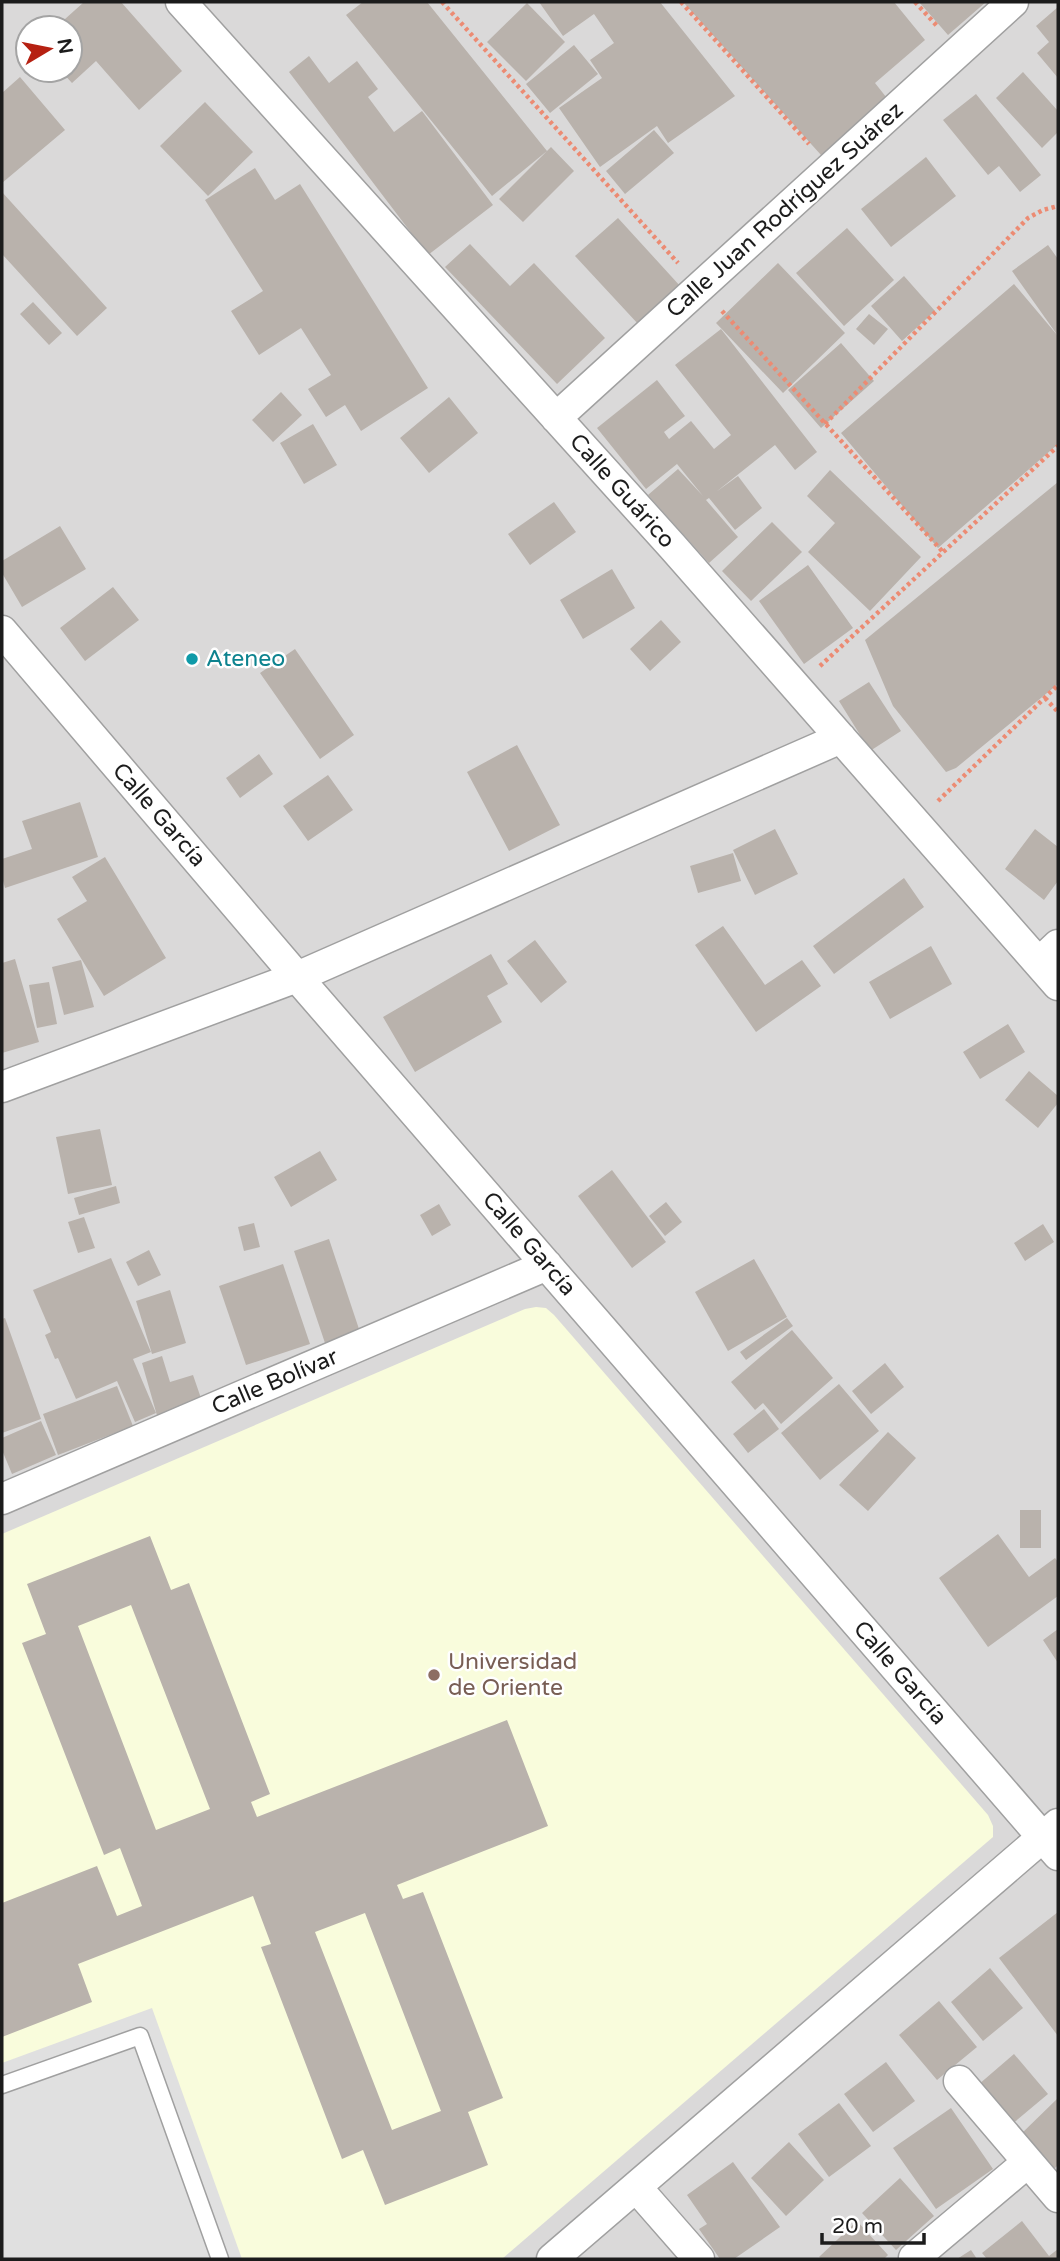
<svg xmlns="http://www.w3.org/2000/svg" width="1060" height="2261" font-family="'Varela Round',sans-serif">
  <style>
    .residential { fill: #dad9d9; fill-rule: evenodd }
    .education { fill: #f9fcdc }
    .parking { fill: #e0e0e0 }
    .building { fill: #b9b2ac; fill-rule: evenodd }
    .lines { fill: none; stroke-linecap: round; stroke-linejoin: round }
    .lane-casing { stroke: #a0a0a0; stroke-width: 19 }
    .street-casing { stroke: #a0a0a0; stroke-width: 33 }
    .path { stroke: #ec8b73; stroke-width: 4.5; stroke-dasharray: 3.5 3.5; stroke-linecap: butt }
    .lane { stroke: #fff; stroke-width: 16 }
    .street { stroke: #fff; stroke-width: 30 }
    .culture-dot { fill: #0f9aa8; stroke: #fff; stroke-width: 2.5 }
    .education-dot { fill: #8d6e63; stroke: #fff; stroke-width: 2.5 }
    .labels { text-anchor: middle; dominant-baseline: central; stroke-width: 5; stroke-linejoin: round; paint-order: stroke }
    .street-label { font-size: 23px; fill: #1c1c1c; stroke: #fff }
    .culture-label { font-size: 23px; fill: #0d838f; stroke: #fff; text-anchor: start }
    .education-label { font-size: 23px; fill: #785e54; stroke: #fff; text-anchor: start }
  </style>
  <rect width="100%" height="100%" fill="#eceae2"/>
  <path class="residential" d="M2,2h1056v2257h-1056zM28,28h42v42h-42z"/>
  <path class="education" d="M536,1307l10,1 8,7 434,500 5,11v11l-491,422h-500v-725l523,-225z"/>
  <path class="parking" d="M152,2008l90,251h-240v-196z"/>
  <path class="building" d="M84,2h37l61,69 -43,39 -43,-49 -24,22 -12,-13h10v-42h-15z
    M363,2h64l120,149 -55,45 -146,-181z
    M539,2h121l75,94 -67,47 -11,-17 -57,41 -41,-59 43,-30 -12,-18 24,-17 -20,-29 -31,22z
    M683,2h211l31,38 -50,43 19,24 -64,58z
    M919,2h67l-38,33z
    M527,3l38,39 -39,39 -39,-39z
    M1058,7v71l-21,-25 12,-11 -13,-16z
    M574,45l24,29 -48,39 -24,-29z
    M309,56l20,27 28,-22 21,28 -10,8 26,35 28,-21 71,94 -65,50 -139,-183z
    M1023,72l35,39v21l-16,16 -46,-50z
    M20,77l45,53 -63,53v-90z
    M976,94l65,81 -21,17 -21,-26 -11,9 -45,-55z
    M205,102l48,50 -45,44 -48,-50z
    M654,130l20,23 -49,41 -19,-23z
    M551,147l23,24 -51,51 -24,-23z
    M926,157l30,39 -65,51 -30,-38z
    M255,168l20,32 25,-16 128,204 -67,43 -16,-26 -19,12 -18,-28 23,-14 -30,-47 -42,27 -28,-44 32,-20 -58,-91z
    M2,192l105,116 -30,28 -75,-82z
    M618,218l63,69 -42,38 -64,-69z
    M847,228l47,52 -50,46 -48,-53z
    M470,244l40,42 24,-23 71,75 -48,46 -112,-117z
    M1048,245l10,14v77l-46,-65z
    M778,263l67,70 -62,60 -67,-70z
    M904,276l31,35 -33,30 -31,-35z
    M1014,284l44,52v108l-120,104 -97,-115z
    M33,302l29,31 -13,12 -29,-31z
    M869,314l19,15 -14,16 -18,-16z
    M721,329l96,123 -22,18 -20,-25 -59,47 22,-16 24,32 -27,22 -26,-32 -3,2 32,37 -29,26 -61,-68 30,-26 25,27 -26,-32 -31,25 -49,-61 60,-48 28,36 -21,16 5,7 22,-18 23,28 17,-14 -56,-70z
    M841,343l33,38 -53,47 -33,-38z
    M281,392l21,23 -29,27 -21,-22z
    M449,397l29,36 -49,40 -29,-35z
    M313,424l24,41 -33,19 -24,-41z
    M830,470l91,87 -51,54 -62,-59 27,-29 -28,-27z
    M1058,482v202l-102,84 -10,4 -53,-66 -28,-66z
    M554,502l22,30 -46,33 -22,-31z
    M772,522l30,30 -51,49 -29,-30z
    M60,526l26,43 -64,38 -20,-34v-12z
    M808,565l45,63 -49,36 -45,-63z
    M612,569l23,39 -52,31 -23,-39z
    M113,587l26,33 -54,41 -25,-33z
    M661,620l20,22 -31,29 -20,-22z
    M295,649l59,86 -34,24 -60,-86z
    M869,682l32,49 -31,20 -31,-50z
    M517,745l43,80 -51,26 -42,-79z
    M259,754l14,20 -33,24 -14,-20z
    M328,775l25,35 -45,31 -25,-35z
    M80,802l18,55 -93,31 -3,-11v-18l30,-10 -10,-28z
    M775,829l23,45 -43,21 -22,-45z
    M1035,829l23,18v34l-14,19 -39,-31z
    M733,853l8,28 -43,12 -8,-27z
    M105,857l61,101 -62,38 -47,-77 30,-18 -15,-24z
    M904,878l20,29 -90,67 -21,-28z
    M723,926l42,59 37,-25 19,26 -65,46 -61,-87z
    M535,940l32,42 -26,21 -34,-42z
    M931,946l21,38 -62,35 -21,-37z
    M491,954l17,30 -21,12 15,26 -87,50 -32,-55z
    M15,959l24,83 -37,11v-90z
    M81,960l13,47 -30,8 -12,-48z
    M49,982l8,42 -20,4 -8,-43z
    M1008,1024l17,28 -45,27 -17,-27z
    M1029,1071l29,25v7l-20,25 -33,-28z
    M100,1129l12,56 -44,9 -12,-57z
    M320,1151l17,29 -46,27 -17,-30z
    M612,1170l54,72 -34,26 -54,-72z
    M116,1186l4,17 -41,12 -5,-17z
    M666,1202l16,20 -17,14 -16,-20z
    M439,1204l12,21 -19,11 -12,-21z
    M84,1217l11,31 -17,5 -10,-31z
    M254,1223l6,24 -16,4 -6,-24z
    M1043,1224l11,18 -29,19 -11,-18z
    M329,1239l31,93 -35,11 -31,-92z
    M149,1250l12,25 -23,11 -12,-24z
    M111,1258l40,94 -18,7 23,54 -21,9 -18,-41 -41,18 -18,-41 -3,1 -10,-24 6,-3 -18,-42z
    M754,1259l33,58 -59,34 -33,-59z
    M283,1264l27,80 -64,21 -27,-79z
    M170,1290l16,53 -34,11 -16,-53z
    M5,1318l36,101 -39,14v-114z
    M787,1318l6,8 -47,34 -6,-8z
    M792,1330l41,48 -52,46 -18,-21 -8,7 -24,-28z
    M162,1356l8,26 23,-7 10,29 -45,15 -16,-56z
    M885,1363l19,24 -33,27 -19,-23z
    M839,1384l40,47 -59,49 -39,-47z
    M117,1386l16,40 -75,29 -15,-41z
    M764,1409l15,20 -31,24 -15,-19z
    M41,1421l15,34 -44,19 -10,-24v-12z
    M888,1432l28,26 -48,53 -29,-26z
    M1020,1510h21v38h-21z
    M998,1534l31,43 26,-19 3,4v34l-70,51 -49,-69z
    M150,1536l21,54 18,-7 81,211 -19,8 6,15 250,-97 41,106 -151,59 6,14 20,-7 80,206 -35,14 20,53 -103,40 -22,-55 -21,9 -81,-212 10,-3 -18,-48 -175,68 14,38 -90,35v-134l95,-37 20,50 25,-10 -22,-58 -16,7 -82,-212 24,-9 -19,-50zM131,1605l79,204 -54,21 -78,-204zM365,1913l76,198 -49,19 -77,-198z
    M1058,1629v34l-15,-23z
    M1058,1912v124l-59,-78z
    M990,1968l33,40 -40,33 -32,-39z
    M939,2001l38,46 -40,33 -38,-45z
    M1014,2054l34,40 -37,31 -33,-40z
    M886,2062l29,39 -42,31 -29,-38z
    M1058,2098v67l-5,5 -33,-35z
    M839,2103l32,43 -42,31 -31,-43z
    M951,2108l42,61 -57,40 -43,-61z
    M789,2142l35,38 -38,36 -35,-38z
    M733,2162l47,65 -46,32h-14l-21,-30 8,-5 -20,-29z
    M900,2178l34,38 -38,34 -34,-37z
    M857,2221l31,34 -4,4h-62l-3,-2z
    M1022,2221l27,35 9,-7v10h-71l-5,-6z
    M971,2250l6,9h-20z"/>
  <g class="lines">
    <defs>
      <path id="lane" d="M2,2085l138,-49 80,223"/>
      <path id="street" d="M181,2l491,544 386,439
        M556,418l457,-416
        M2,631l295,346 761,878
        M1039,963l19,-18
        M2,1087l295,-110 544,-239
        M2,1499l545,-234
        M959,2081l99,116
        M636,2187l63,72
        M914,2258l114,-96
        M552,2259l506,-435"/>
    </defs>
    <use href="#lane" class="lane-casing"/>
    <use href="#street" class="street-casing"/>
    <path class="path" d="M442,2l236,261
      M681,2l128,142
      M915,2l23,25
      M722,311l221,241
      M825,424l203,-206 15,-8 15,-4
      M820,666l238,-220
      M1045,698l13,14
      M938,801l120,-116"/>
    <use href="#lane" class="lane"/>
    <use href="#street" class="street"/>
  </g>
  <circle class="culture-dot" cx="192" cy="659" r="7"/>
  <circle class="education-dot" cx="434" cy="1675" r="7"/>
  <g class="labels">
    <g class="street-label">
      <text transform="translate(785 210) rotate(-42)">Calle Juan Rodríguez Suárez</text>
      <text transform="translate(622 491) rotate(48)">Calle Guárico</text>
      <text transform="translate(159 815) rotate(49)">Calle García</text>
      <text transform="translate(529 1244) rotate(49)">Calle García</text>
      <text transform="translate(275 1382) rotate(-23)">Calle Bolívar</text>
      <text transform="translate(900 1673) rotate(49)">Calle García</text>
    </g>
    <g class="culture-label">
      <text x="206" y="659">Ateneo</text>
    </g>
    <g class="education-label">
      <text x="448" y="1662">Universidad<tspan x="448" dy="26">de Oriente</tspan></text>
    </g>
  </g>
  <rect width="1060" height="2261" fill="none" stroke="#1c1c1c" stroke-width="7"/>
  <g transform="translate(49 49) rotate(80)"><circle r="33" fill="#ffffff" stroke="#a4a4a4" stroke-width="2"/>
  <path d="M0-5L12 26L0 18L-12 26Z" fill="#b62112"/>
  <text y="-10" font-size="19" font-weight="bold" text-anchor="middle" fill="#1c1c1c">N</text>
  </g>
  <path d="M822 2233v10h102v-10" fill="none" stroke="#1c1c1c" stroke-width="3.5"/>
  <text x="832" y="2233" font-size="21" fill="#1c1c1c" stroke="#ffffff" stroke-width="5" paint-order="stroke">20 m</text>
</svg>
